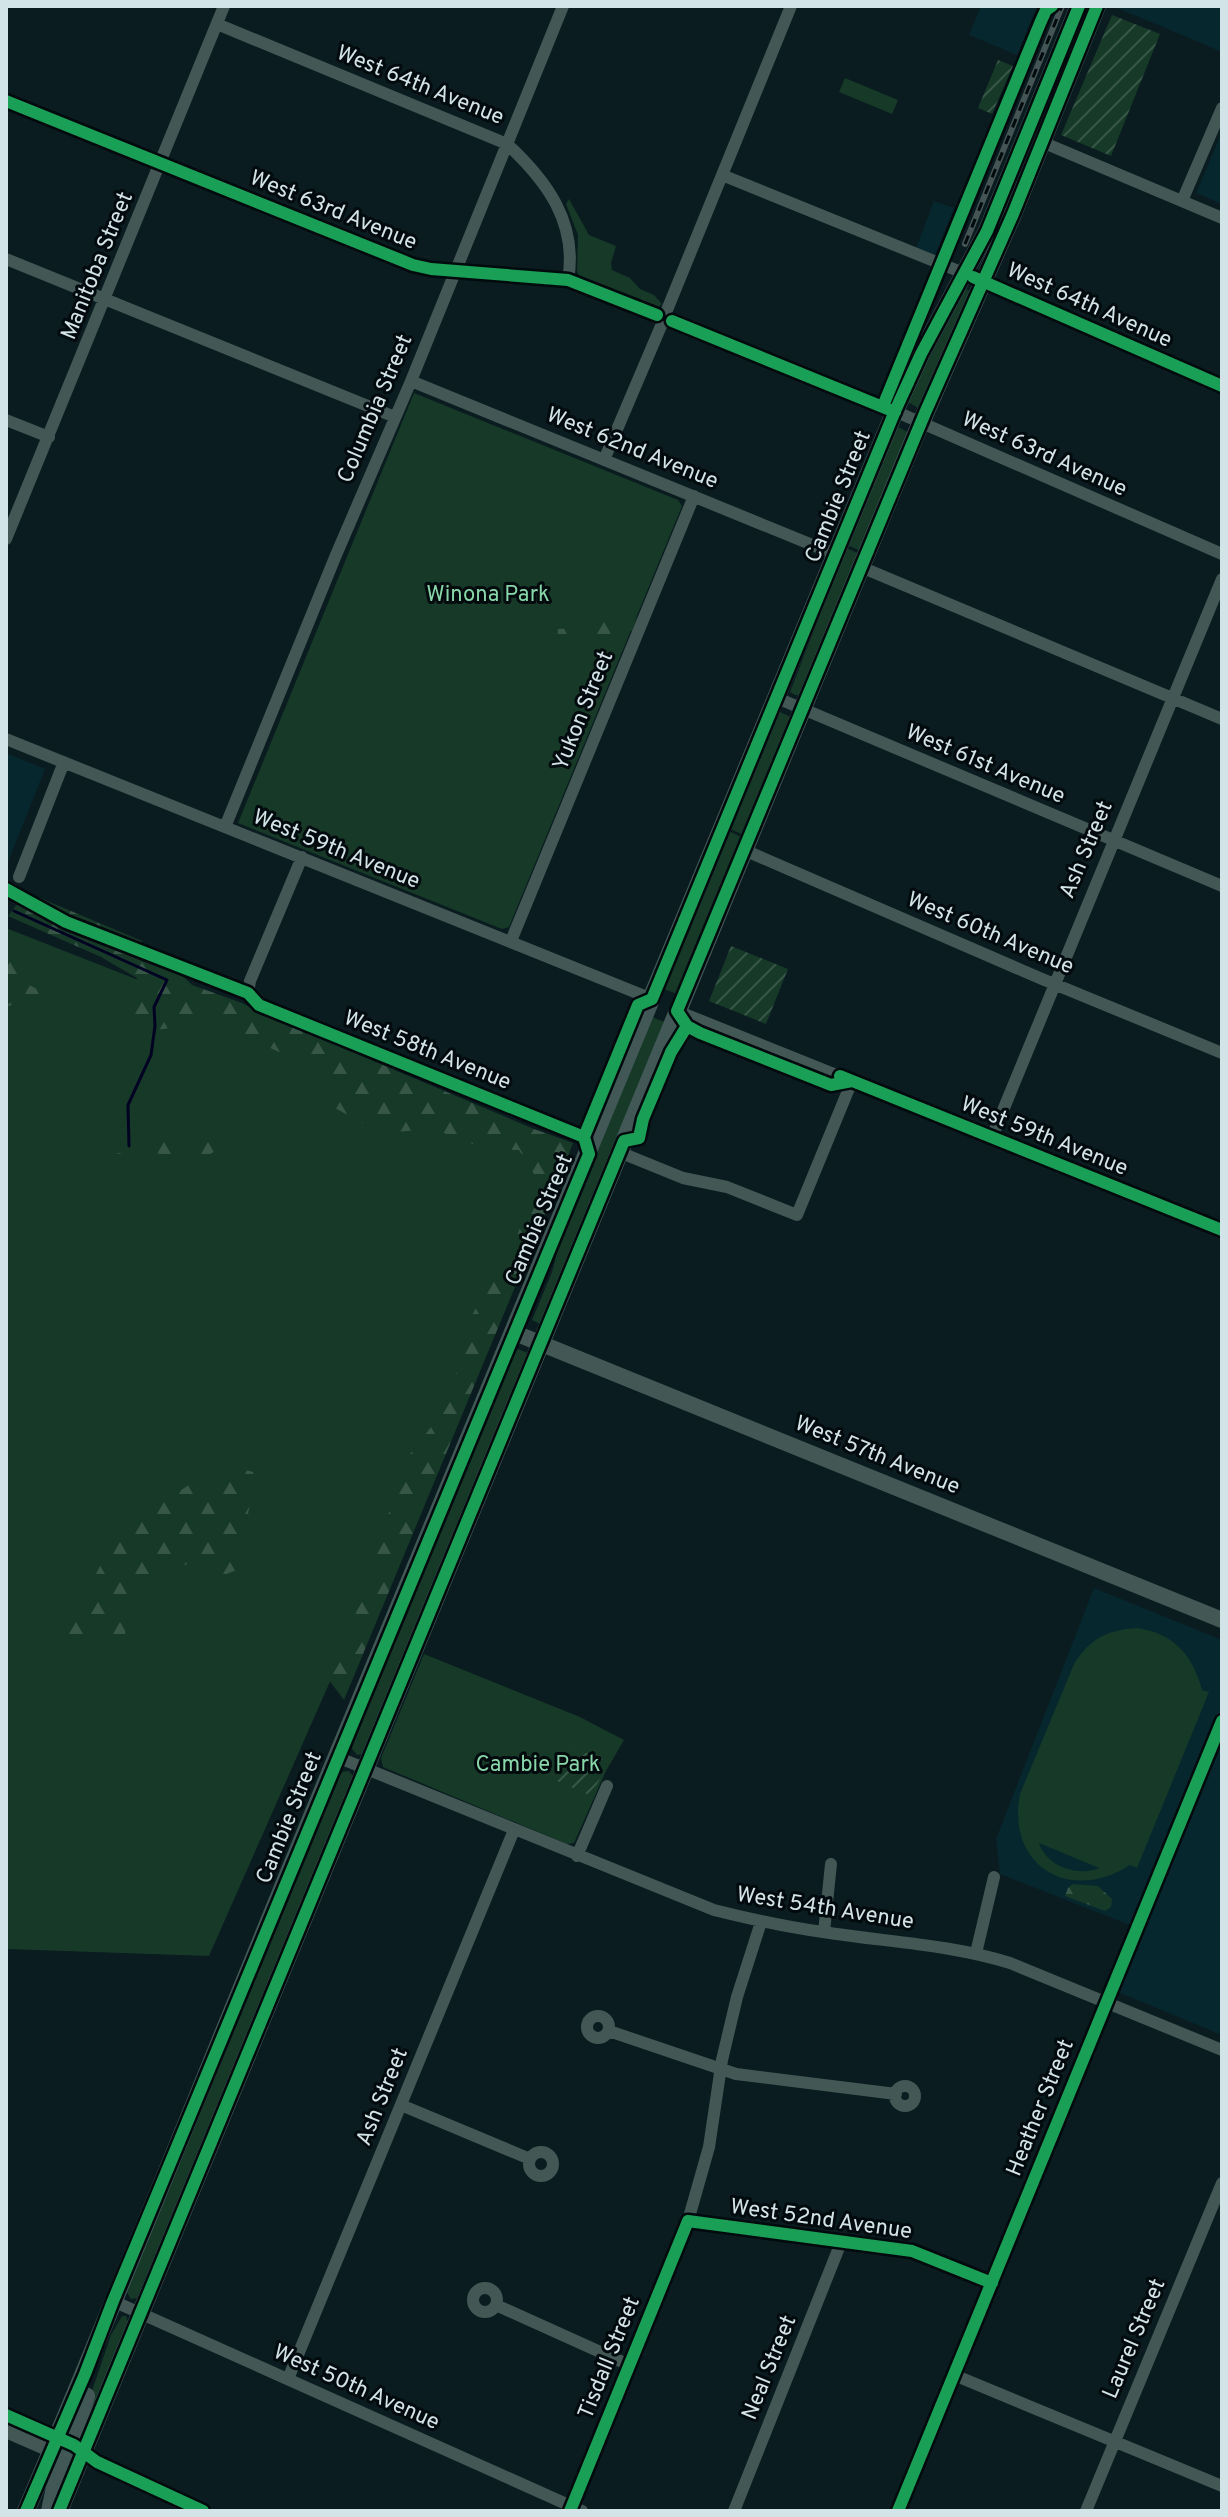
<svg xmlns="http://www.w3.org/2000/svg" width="1228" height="2517" font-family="Overpass,sans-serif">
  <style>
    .built { fill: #07272e }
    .green { fill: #163928; fill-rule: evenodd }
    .forest { fill: url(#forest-firs) }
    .garden { fill: url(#garden-furrows) }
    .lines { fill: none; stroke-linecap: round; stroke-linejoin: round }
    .stream { stroke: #020322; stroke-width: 3 }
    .minor { stroke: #435755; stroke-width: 12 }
    .tertiary { stroke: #435755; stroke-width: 16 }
    .secondary { stroke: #415857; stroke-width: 18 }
    .rail-casing { stroke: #455556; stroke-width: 6 }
    .rail { stroke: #010a0c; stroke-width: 3; stroke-dasharray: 9; stroke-linecap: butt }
    .cycleway-casing { stroke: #010a0c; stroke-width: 17 }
    .cycleway { stroke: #1a9f57; stroke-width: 12 }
    .labels { text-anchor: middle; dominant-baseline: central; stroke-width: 6; stroke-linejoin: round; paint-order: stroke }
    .street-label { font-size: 22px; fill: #d2e4e8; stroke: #010a0c }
    .park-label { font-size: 22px; fill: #87d7a9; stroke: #010a0c }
  </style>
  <defs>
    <pattern id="forest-firs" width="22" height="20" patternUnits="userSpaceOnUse" patternTransform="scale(2)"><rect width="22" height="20" fill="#163928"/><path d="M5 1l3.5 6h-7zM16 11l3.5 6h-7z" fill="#375647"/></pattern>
    <pattern id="garden-furrows" width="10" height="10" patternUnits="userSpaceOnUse" patternTransform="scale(2)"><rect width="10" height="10" fill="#163928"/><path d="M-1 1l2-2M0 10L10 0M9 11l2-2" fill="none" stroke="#375647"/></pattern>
  </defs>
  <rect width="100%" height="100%" fill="#0a1c20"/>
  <path class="built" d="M981,6h56l-20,49 -48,-20z
    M1112,6h110v46l-54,-23z
    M1222,132v72l-26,-11z
    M934,201l20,7 -19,47 -19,-7z
    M6,753l39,16 -39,98z
    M1094,1588l128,52v395l-104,-43 27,-61 -145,-57 -4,-35z"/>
  <path class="green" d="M845,78l53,22 -6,14 -53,-22z
    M569,199l20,36 27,11 -5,17 1,7 18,8 10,11 14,6 8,9 -4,3 -78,-29 -3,-7 1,-36 -12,-31z
    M966,289l7,3 -55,116 -10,-6 1,-6z
    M414,393l264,107 4,6 -173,421 -7,2 -264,-106z
    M898,427l10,5 -47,119 -14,-6z
    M846,548l14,6 -61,141h-4l-5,-3z
    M780,712l11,5 -47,118 -14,-6z
    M729,831l14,7 -66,156 -13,-5z
    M6,928l552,217 -211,498 -138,313 -203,-7z
    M652,1017l13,5 -123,303 -10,-5 20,-48 7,-27z
    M518,1349l12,5 -168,400 -5,1 -5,-6 1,-7 159,-387z
    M1137,1628c36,5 56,27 65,62l7,2 -72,176 -7,-3c-60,39 -124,1 -110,-71l54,-130c16,-25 32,-34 63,-36zM1039,1843l60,25h1c-23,9 -54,-2 -61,-25z
    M424,1654l156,63 44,23 -18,31 -32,72 -7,1 -184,-77 -2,-9z
    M349,1771l4,5 -216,522 -6,1 -5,-8 211,-513 5,-6z
    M122,2316h4l2,6 -42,103 -6,1 31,-91z"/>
  <path class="forest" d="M604,599l9,1 4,16 20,1 -5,14h-8l-9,-5 -6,10 -8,-2 -4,5 -10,4 -8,-4 -22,1 1,-11 29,-2 4,-12 12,2z
    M26,892l116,49 -2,14 40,18 12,12 50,18 27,14 265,112 39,14 -17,45 -212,512 -15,-20 27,-67 51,-155 31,-40 29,-72 -1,-20 52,-93 21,-51 -20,-32 -34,-1 -51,-20 -54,4 -45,-25 -25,-42 -103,-47 -36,9 -24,3 -19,-15 9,-38 -36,-21 -93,-41z
    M6,956l21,14 -3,13 25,11 -4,6 -22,1 -17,6z
    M168,1138l67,2 -32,18 -51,-5 -33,15 -2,-15 17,3z
    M246,1470l7,2c3,11 -13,80 -16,98l-16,6 -24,-16 -32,13 -8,14 -10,1 -7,-4 -13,4 -2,47 -27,5 -43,-4 20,-21 40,-78 82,-58 21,2z
    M1073,1884l25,2 14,13 -1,8 -6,4 -40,-15 3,-8z"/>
  <path class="garden" d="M1112,15l48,19 -49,122 -50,-21z
    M998,60l15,6 -21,48 -14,-6z
    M731,946l57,23 -22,55 -57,-23z
    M573,1748l36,13 -18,35 -34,-15z"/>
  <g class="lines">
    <path class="stream" d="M14,911l153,69 -13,27 1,19 -4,29 -23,50 1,41"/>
    <path class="minor" d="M217,24l290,120c40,37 71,79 61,136
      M6,101l407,164 18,4 137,11 89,35
      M1042,142l180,76
      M722,175l244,99 256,112
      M1182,201l40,-93
      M6,259l389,158
      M667,310l124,-304
      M672,321l211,85 339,148
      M411,381l426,174
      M6,420l43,17
      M604,460l57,-134
      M6,539l218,-533
      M861,567l361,152
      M777,698l445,188
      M6,739l646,260
      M225,827l111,-272 75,-174 152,-375
      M744,850l298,129 180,74
      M302,857l-52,124 -2,12 6,8 340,141
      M19,877l45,-115
      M511,941l183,-445
      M677,1011l545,219
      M992,1137l230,-558
      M619,1152l64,26 44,9 70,28 55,-134
      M337,1757l377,153c36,9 72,17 109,22 63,10 126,12 187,31l212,87
      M577,1856l30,-70
      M824,1932l7,-68
      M976,1953l18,-76
      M587 2027a11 11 0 1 1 22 0a11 11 0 1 1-22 0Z
      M609,2031l127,43 160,20
      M895 2096a10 10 0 1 1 20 0a10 10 0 1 1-20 0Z
      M401,2105l129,54
      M529 2164a12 12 0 1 1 24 0a12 12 0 1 1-24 0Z
      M688,2221l224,30 80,32
      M473 2300a12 12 0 1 1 24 0a12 12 0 1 1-24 0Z
      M113,2301l469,210
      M496,2305l133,60
      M954,2375l268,111
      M288,2379l226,-549
      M570,2511l118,-290 21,-74 13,-87 15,-63 24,-75
      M734,2511l108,-271
      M898,2511l324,-790
      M1086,2511l136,-328"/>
    <path class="tertiary" d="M515,1333l707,287
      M6,2415l68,30 23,17 106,49
      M6,2430l55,24"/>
    <path class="secondary" d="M79,2460c-8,-23 0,-41 7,-64
      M26,2511c106,-249 205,-500 309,-750 187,-449 377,-898 560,-1350l26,-57 66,-123 92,-225
      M50,2511l12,-57 -4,-14
      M59,2511l857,-2077 97,-220 84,-208"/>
    <defs>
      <path id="rail" d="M965,244l97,-238"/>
    </defs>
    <use href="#rail" class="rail-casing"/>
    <use href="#rail" class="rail"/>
    <defs>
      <path id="cycleway" d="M6,101l407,164 18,4 137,11 89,35
        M973,277l249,109
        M672,321l223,91
        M883,406l158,-385 5,-11 6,-4
        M6,889l60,33 182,71 11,12 325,132
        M638,1005l14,-6 243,-588 26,-57 66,-123 92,-225
        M840,1076l382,154
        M852,1081l-21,4 -131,-52 -13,-7 -10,-15 248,-598 88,-199 84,-208
        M6,2415l68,30 23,17 106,49
        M26,2511l59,-137 28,-73 476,-1147 -5,-17 54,-132
        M59,2511l565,-1370 15,-3 4,-19 28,-67 16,-26
        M570,2511l118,-290 224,30 80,32
        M898,2511l324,-790"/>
    </defs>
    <use href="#cycleway" class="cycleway-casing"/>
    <use href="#cycleway" class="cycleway"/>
  </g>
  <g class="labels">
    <g class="street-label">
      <text transform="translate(420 86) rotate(22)">West 64th Avenue</text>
      <text transform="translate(333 211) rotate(22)">West 63rd Avenue</text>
      <text transform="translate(98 266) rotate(-68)">Manitoba Street</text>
      <text transform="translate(1089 306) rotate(24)">West 64th Avenue</text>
      <text transform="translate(376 409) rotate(-67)">Columbia Street</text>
      <text transform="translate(632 449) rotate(22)">West 62nd Avenue</text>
      <text transform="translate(1044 455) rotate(24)">West 63rd Avenue</text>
      <text transform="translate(839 497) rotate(-68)">Cambie Street</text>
      <text transform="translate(584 711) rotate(-68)">Yukon Street</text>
      <text transform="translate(985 765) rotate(23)">West 61st Avenue</text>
      <text transform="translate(336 850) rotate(22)">West 59th Avenue</text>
      <text transform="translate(1087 850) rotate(-67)">Ash Street</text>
      <text transform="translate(990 934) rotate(23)">West 60th Avenue</text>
      <text transform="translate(427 1051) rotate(22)">West 58th Avenue</text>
      <text transform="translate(1044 1137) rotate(22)">West 59th Avenue</text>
      <text transform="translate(540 1220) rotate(-67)">Cambie Street</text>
      <text transform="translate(877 1456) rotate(22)">West 57th Avenue</text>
      <text transform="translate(290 1818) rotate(-68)">Cambie Street</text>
      <text transform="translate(825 1909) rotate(9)">West 54th Avenue</text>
      <text transform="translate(383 2097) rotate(-68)">Ash Street</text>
      <text transform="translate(1041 2108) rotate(-68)">Heather Street</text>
      <text transform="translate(821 2220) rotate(8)">West 52nd Avenue</text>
      <text transform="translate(1135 2339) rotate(-67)">Laurel Street</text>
      <text transform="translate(610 2358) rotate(-68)">Tisdall Street</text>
      <text transform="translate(770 2368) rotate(-68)">Neal Street</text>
      <text transform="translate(356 2388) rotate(24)">West 50th Avenue</text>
    </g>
    <g class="park-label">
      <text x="488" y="595">Winona Park</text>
      <text x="538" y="1765">Cambie Park</text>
    </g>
  </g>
  <rect width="1228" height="2517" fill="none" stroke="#d2e4e8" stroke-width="16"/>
</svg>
